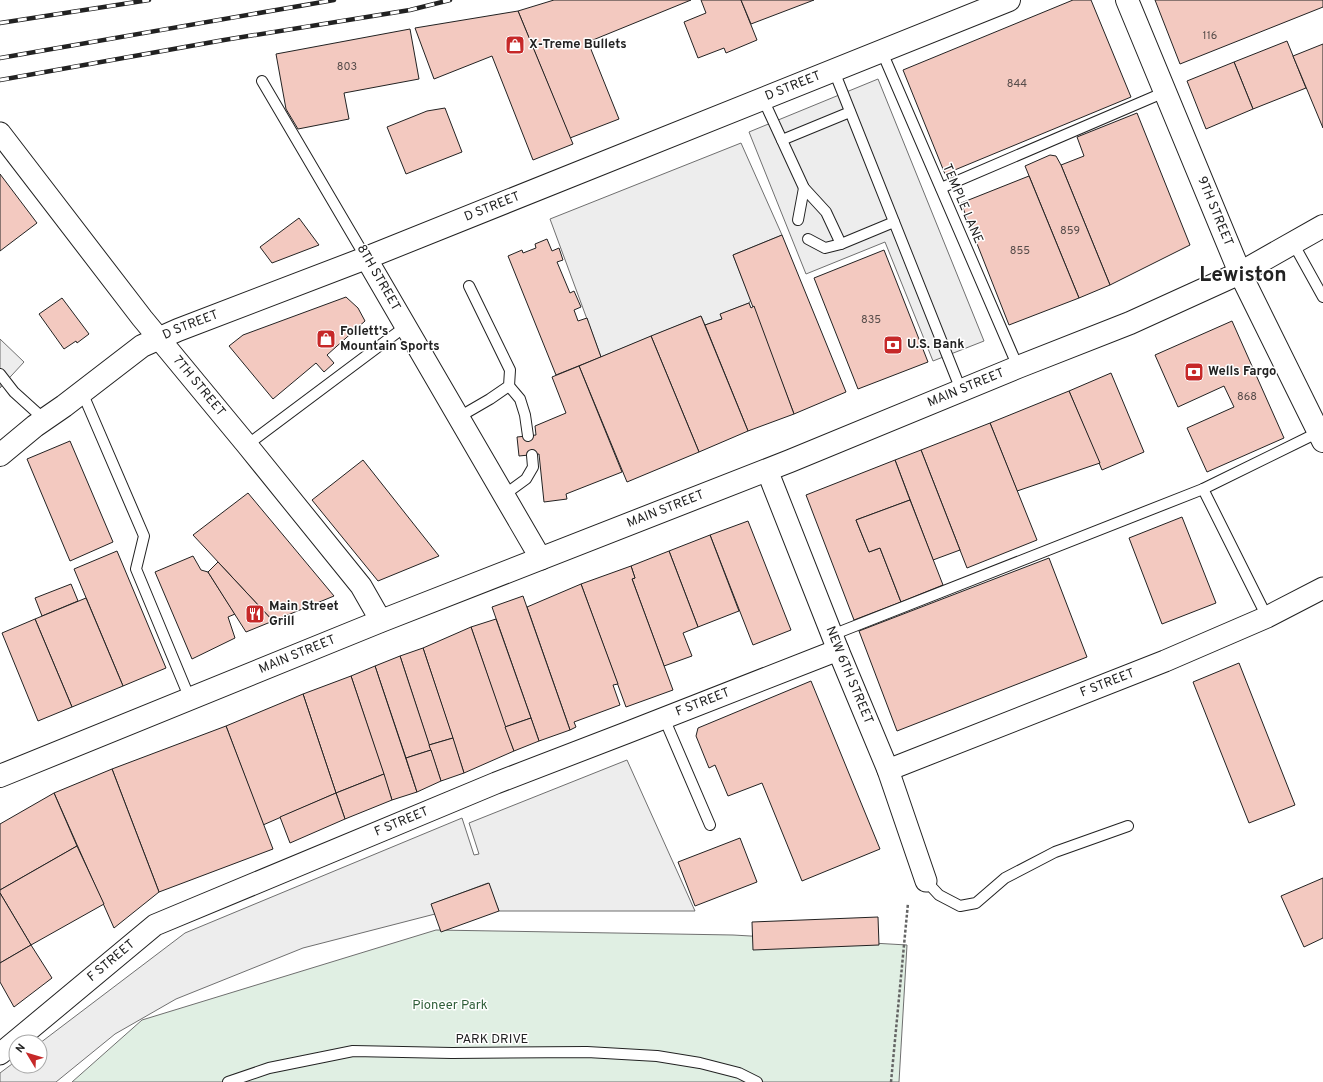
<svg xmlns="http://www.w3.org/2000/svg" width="1323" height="1082" font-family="Overpass,sans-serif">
  <rect width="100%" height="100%" fill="#fff"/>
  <polygon fill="#e0efe3" stroke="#6f6f6f" points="436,930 733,935 907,945 899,1082 72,1082 142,1020"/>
  <g fill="#ededed" stroke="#6f6f6f">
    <polygon points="878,79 984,341 933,361 885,242 806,274 749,132"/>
    <polygon points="741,143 782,235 733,255 751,300 749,303 721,314 722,319 705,325 701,316 601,357 550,219"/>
    <polygon points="0,339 24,362 0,388"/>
    <polygon points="627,760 695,911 499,911 488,883 432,904 435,914 303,948 176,999 115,1034 56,1082 0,1082 0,1073 16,1061 16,1066 40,1066 40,1043 185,933 462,818 474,855 479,854 469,823"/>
  </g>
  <g fill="#f3c9c0" stroke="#222">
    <polygon points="554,0 691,0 588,42 619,119 570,138 518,11"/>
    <polygon points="701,0 741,0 757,40 726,53 724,48 698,58 684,22 706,13"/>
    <polygon points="741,0 814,0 751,24"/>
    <polygon points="1073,0 1091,0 1131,97 945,174 903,70"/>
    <polygon points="1155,0 1323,0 1323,7 1180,64"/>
    <polygon points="518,11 573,144 533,160 492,56 434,79 415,28"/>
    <polygon points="410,29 419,79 344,93 349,119 298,129 286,109 276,54"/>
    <polygon points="1287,41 1306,88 1253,109 1234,62"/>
    <polygon points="1323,44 1323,128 1293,56"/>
    <polygon points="1234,62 1253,109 1206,129 1187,81"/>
    <polygon points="445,108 462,152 406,174 387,127 427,111"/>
    <polygon points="1137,113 1190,245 1110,285 1061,165 1084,156 1077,137"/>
    <polygon points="1050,155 1056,156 1061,165 1110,285 1079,298 1025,166"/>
    <polygon points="0,174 37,223 0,251"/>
    <polygon points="1029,176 1079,298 1009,325 961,203"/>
    <polygon points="299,218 319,245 272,263 260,247"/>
    <polygon points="782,235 846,392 794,414 733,255"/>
    <polygon points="547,239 552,251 559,248 563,260 557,262 570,293 574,291 581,307 574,310 578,321 587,318 601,357 556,375 508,256 522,250 523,253 536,248 535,244"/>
    <polygon points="884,250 928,362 858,389 814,278"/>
    <polygon points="346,297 358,308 365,321 327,355 334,363 324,372 316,363 273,399 229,346 243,335"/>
    <polygon points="62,298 89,334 77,343 76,341 64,349 39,314"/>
    <polygon points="749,303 751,308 754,306 794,414 748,431 705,325 722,319 720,314"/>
    <polygon points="701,316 748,431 699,452 651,336"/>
    <polygon points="1232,321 1284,438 1207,472 1187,428 1234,407 1224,386 1178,407 1155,355"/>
    <polygon points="651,336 699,452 627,482 579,366"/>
    <polygon points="579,366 622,472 566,494 567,499 544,502 539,454 519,456 517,437 536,435 535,426 566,413 552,377"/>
    <polygon points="1111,373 1144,452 1102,470 1069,391"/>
    <polygon points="1069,391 1100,463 1017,491 990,423"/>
    <polygon points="990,423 1037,540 967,568 921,450"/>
    <polygon points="70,441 113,542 70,561 27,459"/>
    <polygon points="921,450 960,550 933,560 895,460"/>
    <polygon points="363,460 439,556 378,581 312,500"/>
    <polygon points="895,460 910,500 856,520 869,552 880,548 901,602 854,620 806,495"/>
    <polygon points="248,493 334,596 273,621 193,535"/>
    <polygon points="910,500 943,585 901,602 880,548 869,552 856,520"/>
    <polygon points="1182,517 1216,603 1162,624 1129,538"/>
    <polygon points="748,521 791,630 753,645 710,535"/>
    <polygon points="710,535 739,611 698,627 669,551"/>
    <polygon points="117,551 166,668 123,686 74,569"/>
    <polygon points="669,551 698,627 683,633 692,656 664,666 632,579 635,578 631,566"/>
    <polygon points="193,556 201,570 208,572 235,614 228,617 235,638 192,659 155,572"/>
    <polygon points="1049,558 1087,657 897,731 859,631"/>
    <polygon points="218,562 273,621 246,632 208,572"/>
    <polygon points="631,566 635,578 632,579 673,690 626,707 581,584"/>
    <polygon points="71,584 78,601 42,616 35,598"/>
    <polygon points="581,584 618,684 613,685 620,705 574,722 576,727 570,730 527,607"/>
    <polygon points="523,596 570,730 539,741 492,607"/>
    <polygon points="86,598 123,686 72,707 35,619"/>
    <polygon points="35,619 72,707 38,721 2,633"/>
    <polygon points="496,619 531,718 505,727 471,627"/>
    <polygon points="471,627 514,751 464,773 423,648"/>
    <polygon points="423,648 453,738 429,745 400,656"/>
    <polygon points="400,656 431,750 406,758 375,666"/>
    <polygon points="1239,663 1295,805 1249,823 1193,682"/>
    <polygon points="375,666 417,792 392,800 351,676"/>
    <polygon points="351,676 384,774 336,793 303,694"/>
    <polygon points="811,681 880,849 802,881 762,783 728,796 715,765 709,768 696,736 698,728"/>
    <polygon points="303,694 336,793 263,825 226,726"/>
    <polygon points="531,718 539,741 514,751 505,727"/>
    <polygon points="226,726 273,849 159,892 112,769"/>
    <polygon points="453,738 464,773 441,781 429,745"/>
    <polygon points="431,750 441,781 417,792 406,758"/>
    <polygon points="112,769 159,892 114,928 54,793"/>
    <polygon points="384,774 392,800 345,819 336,793"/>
    <polygon points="54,793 77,846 0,890 0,824"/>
    <polygon points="336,793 345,819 290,843 280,817"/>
    <polygon points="740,838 757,882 695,906 678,862"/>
    <polygon points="77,846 104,904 31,945 0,893 0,890"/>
    <polygon points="1323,878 1323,938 1304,947 1281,896"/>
    <polygon points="489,883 499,911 441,932 431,904"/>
    <polygon points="0,893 31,945 0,963"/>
    <polygon points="878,917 879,945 753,950 752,922"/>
    <polygon points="31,945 52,978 14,1007 0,982 0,963"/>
  </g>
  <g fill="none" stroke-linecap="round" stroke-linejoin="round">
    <defs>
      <g id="service">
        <polyline points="882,52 1018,367"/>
        <polyline points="834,71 961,390"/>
        <polyline points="262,81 366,258"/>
        <polyline points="763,99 804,188 826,212 841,244 894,222"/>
        <polyline points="782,140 850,112"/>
        <polyline points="941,188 1165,92"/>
        <polyline points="798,220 804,188"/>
        <polyline points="808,239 825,248 841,244"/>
        <polyline points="1293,243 1323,297"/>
        <polyline points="0,374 14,392 45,420"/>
        <polyline points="509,386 520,399 525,415 528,436"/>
        <polyline points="82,392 144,536 136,569 190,699"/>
        <polyline points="459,417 490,399 509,386 510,370 469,286"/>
        <polyline points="247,445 406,326"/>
        <polyline points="1203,489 1267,617"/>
        <polyline points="504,495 526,479 533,467 532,455"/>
        <polyline points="832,635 1203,489 1319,432"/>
        <polyline points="664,718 710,825"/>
        <polyline points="926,881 939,895 960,906 976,903 1005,878 1055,852 1128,826"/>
        <polyline points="228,1082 269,1068 353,1051 452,1053 587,1052 657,1056 700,1063 739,1073 757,1082"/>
      </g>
      <g id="minor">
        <path id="s1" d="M0,133L142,318L247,445L361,586L381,621"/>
        <polyline points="366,258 541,559"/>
        <path id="s2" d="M767,470L838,650L888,770L926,881"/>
        <path id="s3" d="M888,770L1165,661L1267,617L1323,588"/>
        <path id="s4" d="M0,1054L155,925L496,783L626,733L838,650"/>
      </g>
      <g id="secondary">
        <path id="s5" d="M1127,0L1240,273L1323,441"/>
        <path id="s6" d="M0,455L35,426L64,406L142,346L178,330L366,258L1009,0"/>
        <path id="s7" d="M0,776L381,621L790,461L1018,367L1130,323L1240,273L1323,226"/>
      </g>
    </defs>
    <use href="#service" stroke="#222" stroke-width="12"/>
    <use href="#minor" stroke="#222" stroke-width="23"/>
    <use href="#secondary" stroke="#222" stroke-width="24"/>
    <polyline stroke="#646464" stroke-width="2.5" stroke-dasharray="3 2" stroke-linecap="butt" points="891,1082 908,903"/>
    <use href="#service" stroke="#fff" stroke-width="10"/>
    <use href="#minor" stroke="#fff" stroke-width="21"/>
    <use href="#secondary" stroke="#fff" stroke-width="22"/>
    <defs>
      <g id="rail">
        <polyline points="0,23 149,0"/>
        <polyline points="0,58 334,0"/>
        <polyline points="0,80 224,40 410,10 450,0"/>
      </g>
    </defs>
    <use href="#rail" stroke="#222" stroke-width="4.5"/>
    <use href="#rail" stroke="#fff" stroke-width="3" stroke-dasharray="9" stroke-linecap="butt"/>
  </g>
  <defs>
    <symbol id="shop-square" viewBox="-11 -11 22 22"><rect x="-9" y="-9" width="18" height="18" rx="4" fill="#c62828" stroke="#fff"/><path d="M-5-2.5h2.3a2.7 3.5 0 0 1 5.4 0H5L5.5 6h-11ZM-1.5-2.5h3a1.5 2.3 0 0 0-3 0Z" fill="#fff"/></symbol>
    <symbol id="bank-square" viewBox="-11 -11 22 22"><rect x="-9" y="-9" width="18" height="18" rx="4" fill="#c62828" stroke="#fff"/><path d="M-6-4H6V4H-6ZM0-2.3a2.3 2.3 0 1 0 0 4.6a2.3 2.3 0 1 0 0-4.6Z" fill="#fff"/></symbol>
    <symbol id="restaurant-square" viewBox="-11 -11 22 22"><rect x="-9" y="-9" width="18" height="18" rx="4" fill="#c62828" stroke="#fff"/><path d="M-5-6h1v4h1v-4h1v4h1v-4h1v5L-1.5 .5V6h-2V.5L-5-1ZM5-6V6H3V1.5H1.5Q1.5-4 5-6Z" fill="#fff"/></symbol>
  </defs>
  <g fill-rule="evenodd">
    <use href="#shop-square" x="504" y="34" width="22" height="22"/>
    <use href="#shop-square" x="315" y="328" width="22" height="22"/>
    <use href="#bank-square" x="882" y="334" width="22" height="22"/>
    <use href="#bank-square" x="1183" y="361" width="22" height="22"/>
    <use href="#restaurant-square" x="244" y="603" width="22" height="22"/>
  </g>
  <g text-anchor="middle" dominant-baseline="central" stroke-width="3" stroke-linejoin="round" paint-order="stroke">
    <g font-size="11" fill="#564c4a">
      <text x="1210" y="36">116</text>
      <text x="347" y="67">803</text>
      <text x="1017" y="84">844</text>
      <text x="1070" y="231">859</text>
      <text x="1020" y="251">855</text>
      <text x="871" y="320">835</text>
      <text x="1247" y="397">868</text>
    </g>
    <g font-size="13" font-weight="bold" fill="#222" stroke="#fff" text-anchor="start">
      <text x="529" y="45">X-Treme Bullets</text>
      <text x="340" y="332">Follett's<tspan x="340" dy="15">Mountain Sports</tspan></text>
      <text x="907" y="345">U.S. Bank</text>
      <text x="1208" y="372">Wells Fargo</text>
      <text x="269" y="607">Main Street<tspan x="269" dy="15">Grill</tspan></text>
    </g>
    <g font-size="13" fill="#222" stroke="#fff">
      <text stroke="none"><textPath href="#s6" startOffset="880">D STREET</textPath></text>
      <text transform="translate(962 204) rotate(67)">TEMPLE LANE</text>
      <text stroke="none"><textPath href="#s6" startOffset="556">D STREET</textPath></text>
      <text stroke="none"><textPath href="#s5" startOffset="229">9TH STREET</textPath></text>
      <text transform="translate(378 278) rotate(60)">8TH STREET</text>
      <text stroke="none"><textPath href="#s6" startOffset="232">D STREET</textPath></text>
      <text stroke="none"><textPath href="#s1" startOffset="322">7TH STREET</textPath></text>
      <text stroke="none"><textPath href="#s7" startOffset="1041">MAIN STREET</textPath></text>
      <text stroke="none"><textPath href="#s7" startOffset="717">MAIN STREET</textPath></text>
      <text stroke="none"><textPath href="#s7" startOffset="321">MAIN STREET</textPath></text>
      <text stroke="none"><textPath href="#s2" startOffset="221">NEW 6TH STREET</textPath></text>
      <text stroke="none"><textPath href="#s3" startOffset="236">F STREET</textPath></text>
      <text stroke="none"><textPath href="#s4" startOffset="793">F STREET</textPath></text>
      <text stroke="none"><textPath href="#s4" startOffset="469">F STREET</textPath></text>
      <text stroke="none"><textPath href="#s4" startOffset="145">F STREET</textPath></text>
      <text x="492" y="1040">PARK DRIVE</text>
    </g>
    <g font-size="13" fill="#2f5e38" stroke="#fff">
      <text x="450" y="1006">Pioneer Park</text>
    </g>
    <g font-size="21" font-weight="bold" fill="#222" stroke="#fff">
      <text x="1243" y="275">Lewiston</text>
    </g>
  </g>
  <g transform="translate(28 1054) rotate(308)"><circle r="19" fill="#ffffff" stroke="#a7a7a7"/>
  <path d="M0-3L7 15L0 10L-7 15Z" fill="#c62828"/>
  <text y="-6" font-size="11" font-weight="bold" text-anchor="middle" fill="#222222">N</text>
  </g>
</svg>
